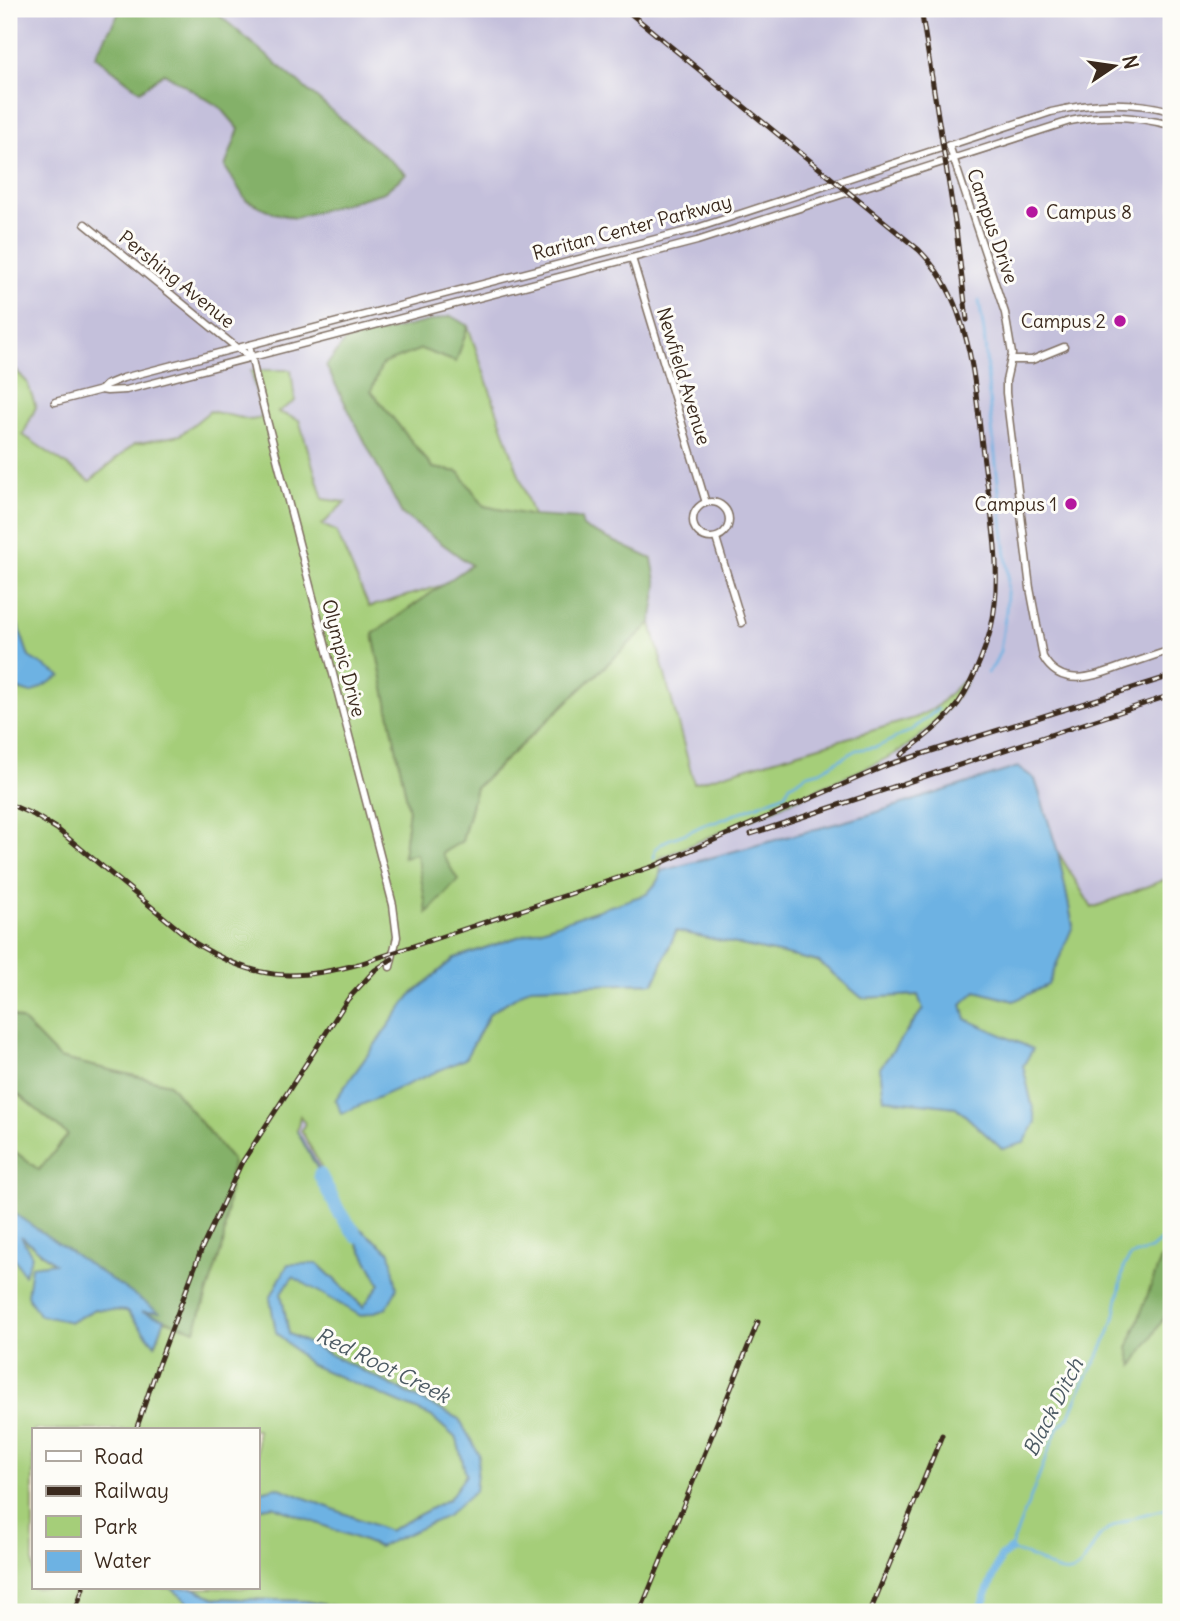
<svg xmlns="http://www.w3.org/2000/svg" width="1180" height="1621" font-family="Delius,sans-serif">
  <rect width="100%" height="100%" fill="#fdfcf7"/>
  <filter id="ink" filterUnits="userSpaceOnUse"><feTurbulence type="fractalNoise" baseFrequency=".0143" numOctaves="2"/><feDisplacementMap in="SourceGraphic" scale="14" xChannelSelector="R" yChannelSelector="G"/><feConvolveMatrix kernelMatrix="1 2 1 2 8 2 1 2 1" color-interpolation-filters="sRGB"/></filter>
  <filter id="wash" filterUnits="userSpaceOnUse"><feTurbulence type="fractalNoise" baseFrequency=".00686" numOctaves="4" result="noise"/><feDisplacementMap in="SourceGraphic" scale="28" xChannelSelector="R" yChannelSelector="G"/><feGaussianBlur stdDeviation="1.57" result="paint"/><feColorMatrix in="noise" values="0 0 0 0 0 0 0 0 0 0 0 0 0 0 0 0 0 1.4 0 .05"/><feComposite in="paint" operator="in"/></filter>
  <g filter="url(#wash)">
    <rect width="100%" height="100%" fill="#f9eddd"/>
    <path fill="#c4c0db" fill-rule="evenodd" d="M9,9H1171V1612H9ZM33,1430H257V1588H33Z"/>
    <g fill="#a5ce79" stroke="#707c4c" stroke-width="2">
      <polygon points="468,326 533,516 484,506 459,472 433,468 370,391 382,364 421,349 456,362"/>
      <path d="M9,363L27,382L36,407L23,435L90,481L134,444L180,435L210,411L251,420L262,418L251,370H291L295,401L278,412L299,420L323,499L345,502L322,525L336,531L369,607L443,585L373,634L409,810L403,857L417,853H442L462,841L476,788L651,623L694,783L915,718L935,708L964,680H967C954,701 939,721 919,737C895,757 866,768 838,780C779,808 719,832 660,858C662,877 659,880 647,894L455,958L410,996L336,1099L465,1059L490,1013L531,987L654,983L676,931L819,962L862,998L918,995L923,1009L880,1068L884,1098L956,1107L1002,1149L1036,1122L1023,1066L1032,1049L965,1019L962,1003L976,991L1014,1001L1073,926L1058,852L1092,908L1171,877V1251L1161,1259L1128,1348L1133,1365L1171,1307V1537L1168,1541L1171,1543V1597L1162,1612H350L342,1608L305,1601L215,1598L195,1590L193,1588H257V1509L273,1506L379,1547L475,1491L459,1419L289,1334L281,1293L293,1276L361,1316L387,1308L390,1252L349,1220L323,1175L320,1165L301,1130L305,1124L300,1116L297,1131L380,1284L364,1307L318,1264L288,1265L270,1298L276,1332L309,1364L431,1416L457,1439L466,1475L449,1499L389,1531L277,1487L257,1492V1430H33V1588H172L194,1608L204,1612H9V1248L24,1274L32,1256L19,1235L55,1264L71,1322L95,1309L127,1311L156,1344L165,1319L195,1330L223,1245L232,1160L169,1084L59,1058L23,1021L9,1014V710L13,707L29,657L9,599Z"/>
      <polygon points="9,1087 68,1135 39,1170 9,1147"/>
    </g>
    <g fill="#84b169" stroke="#606e44" stroke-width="2">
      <polygon points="121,9 212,9 406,174 384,192 295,218 274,213 246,200 225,167 239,129 221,108 164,73 140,91 95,56"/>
      <polygon points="451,316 468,326 456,362 421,349 382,364 371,391 433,468 459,472 484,506 533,516 581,519 583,527 652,559 657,586 651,623 476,787 462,841 442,853 458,880 427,913 417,854 403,857 409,810 373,634 471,565 402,514 326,366 345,341"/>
      <polygon points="9,1014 23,1021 59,1058 169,1084 232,1160 223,1245 195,1330 138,1311 158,1312 9,1210 9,1147 39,1170 68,1135 9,1087"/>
      <polygon points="1171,1251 1171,1307 1133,1366 1128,1348 1161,1259"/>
    </g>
    <g fill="#6db2e3" stroke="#546e80" stroke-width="2">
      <polygon points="9,599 29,657 61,676 31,693 18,689 13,708 9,710"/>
      <polygon points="1018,767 1035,779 1058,852 1073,926 1048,985 1014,1001 976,991 962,1004 966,1019 1033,1049 1023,1066 1036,1122 1024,1143 1002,1149 956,1107 884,1099 880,1068 923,1009 918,995 862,998 819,962 676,931 654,983 531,987 490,1013 465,1059 341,1114 336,1099 410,996 455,958 647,894 659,880 661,871 868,815"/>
      <polygon points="297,1131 349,1220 390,1252 397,1288 387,1308 361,1316 293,1277 281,1293 289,1334 459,1419 479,1454 475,1491 447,1516 379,1547 273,1506 257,1509 257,1492 277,1487 389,1531 449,1499 466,1475 457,1439 431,1416 309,1364 276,1332 270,1298 288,1264 318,1264 363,1307 380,1284"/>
      <polygon points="9,1210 159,1312 142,1312 165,1319 155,1345 127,1311 95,1309 71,1322 39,1315 27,1295 31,1266 54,1263 21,1236 32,1256 24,1275 9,1248"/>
      <polygon points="172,1588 193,1588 215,1598 305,1601 342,1608 350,1612 204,1612 194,1608"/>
    </g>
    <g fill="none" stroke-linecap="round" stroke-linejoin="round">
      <g stroke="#6db2e3" stroke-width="2.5">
        <polyline points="979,301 984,332 990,408 1008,575 1006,611 1000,651 994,665 987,673"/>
        <path d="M654,859L655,849C669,836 678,838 693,830C704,825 704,823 716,822L785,794L790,785L808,774L820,771L856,750L877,747L912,730L938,709"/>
        <path d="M1171,1232L1151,1249L1131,1256L1124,1266L1114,1319L1102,1349L1083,1384L1069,1417L1058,1427L1010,1550C1017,1552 1024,1554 1031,1557C1043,1561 1057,1575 1070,1572C1084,1570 1092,1544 1101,1535C1120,1519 1147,1513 1171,1508"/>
      </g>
      <polyline stroke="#6db2e3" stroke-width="8" points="979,1612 1001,1557 1010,1550"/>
      <polyline stroke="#6db2e3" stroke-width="14" points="320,1175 339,1212 357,1236"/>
    </g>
  </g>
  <g filter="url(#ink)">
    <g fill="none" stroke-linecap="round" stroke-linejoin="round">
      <defs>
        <g id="minor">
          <path d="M949,145L1005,313L1012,354L1006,381V393L1030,588L1043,657C1061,690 1096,676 1123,666C1139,661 1155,655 1171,650"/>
          <polyline points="85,224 237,348 251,357"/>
          <polyline points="632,258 706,503"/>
          <polyline points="249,345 256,378 393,905 397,937 390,967"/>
          <polyline points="1012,360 1032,360 1064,347"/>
          <path d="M101,390L107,391L126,390L697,241L1070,121C1105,113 1137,117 1171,125"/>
          <path d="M55,402L101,390L106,385L123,378L694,229L1051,112C1091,102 1131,100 1171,111"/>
          <circle cx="711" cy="520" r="18"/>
          <polyline points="716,538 742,623"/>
        </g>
      </defs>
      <use href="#minor" stroke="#7e6e61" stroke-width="9"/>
      <use href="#minor" stroke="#fff" stroke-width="6"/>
      <defs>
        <g id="rail">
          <path d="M625,9L919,250C936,267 950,290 958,313C975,358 977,407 983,454C990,510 1004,572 991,628C985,651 969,692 953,710C939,727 919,742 901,755"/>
          <polyline points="921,9 956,229 967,320"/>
          <path d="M9,804L34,815L57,829L195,943C255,980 292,982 359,964L654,866L890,764L1171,676"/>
          <polyline points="751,834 1171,695"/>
          <polyline points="136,1430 158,1365 202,1248 241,1164 348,999 375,970 392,959"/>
          <polyline points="75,1612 83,1588"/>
          <polyline points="640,1612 758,1322"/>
          <polyline points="870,1612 942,1435"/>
        </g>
      </defs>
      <use href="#rail" stroke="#3b2a1e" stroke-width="5"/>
      <use href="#rail" stroke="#fdfcf7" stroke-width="2.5" stroke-dasharray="8" stroke-linecap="butt"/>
    </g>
  </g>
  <g fill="#b5179e" stroke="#fdfcf7" stroke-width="2.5">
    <circle cx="1032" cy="212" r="7"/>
    <circle cx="1120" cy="321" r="7"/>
    <circle cx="1071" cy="504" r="7"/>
  </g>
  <g text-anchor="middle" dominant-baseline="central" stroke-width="6" stroke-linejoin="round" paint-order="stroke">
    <g font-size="19" fill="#3b2a1e" stroke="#fdfcf7" text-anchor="end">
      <text x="1046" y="212" text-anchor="start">Campus 8</text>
      <text x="1106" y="321">Campus 2</text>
      <text x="1057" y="504">Campus 1</text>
    </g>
    <g font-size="19" fill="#3b2a1e" stroke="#fdfcf7">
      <text transform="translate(993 226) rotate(71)">Campus Drive</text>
      <text transform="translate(632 227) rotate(-15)">Raritan Center Parkway</text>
      <text transform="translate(177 279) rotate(39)">Pershing Avenue</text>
      <text transform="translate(684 376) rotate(73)">Newfield Avenue</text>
      <text transform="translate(344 658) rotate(75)">Olympic Drive</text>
    </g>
    <g font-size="21" font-style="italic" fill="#4c5a63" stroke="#fdfcf7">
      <text transform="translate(383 1365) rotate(26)">Red Root Creek</text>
      <text transform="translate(1053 1407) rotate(-63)">Black Ditch</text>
    </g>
  </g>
  <rect width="1180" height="1621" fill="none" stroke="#fdfcf7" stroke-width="35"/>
  <rect x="32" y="1428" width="228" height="161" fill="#fdfcf7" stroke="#afa8a0" stroke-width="2"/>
  <rect x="46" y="1451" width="35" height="10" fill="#ffffff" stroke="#afa8a0" stroke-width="2"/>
  <text x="94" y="1464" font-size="21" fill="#3b2a1e">Road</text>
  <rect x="46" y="1486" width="35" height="10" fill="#3b2a1e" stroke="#afa8a0" stroke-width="2"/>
  <text x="94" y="1498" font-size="21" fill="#3b2a1e">Railway</text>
  <rect x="46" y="1516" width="35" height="21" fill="#a5ce79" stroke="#afa8a0" stroke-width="2"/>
  <text x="94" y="1534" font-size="21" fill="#3b2a1e">Park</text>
  <rect x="46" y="1551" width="35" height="21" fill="#6db2e3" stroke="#afa8a0" stroke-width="2"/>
  <text x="94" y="1568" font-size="21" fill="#3b2a1e">Water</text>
  <g transform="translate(1114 66) rotate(77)" stroke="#fdfcf7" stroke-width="5" paint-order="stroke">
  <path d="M0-5L12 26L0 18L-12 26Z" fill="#3b2a1e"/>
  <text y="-10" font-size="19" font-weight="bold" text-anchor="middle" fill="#3b2a1e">N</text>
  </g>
</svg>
